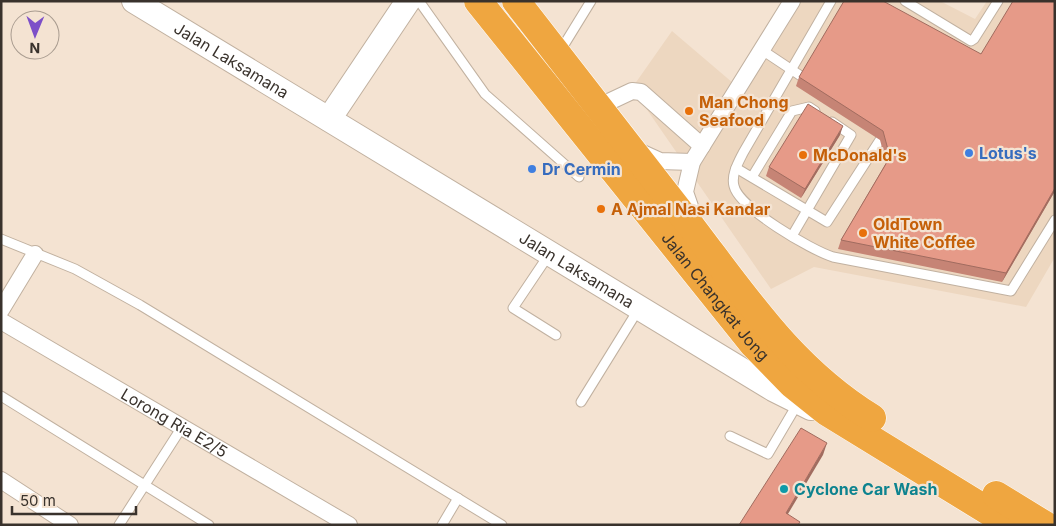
<svg xmlns="http://www.w3.org/2000/svg" width="1056" height="526" font-family="Inter,sans-serif">
  <rect width="100%" height="100%" fill="#f4e3d2"/>
  <polygon fill="#edd7c0" points="787,1 940,1 975,19 987,1 1055,1 1055,257 1026,307 814,267 771,289 632,88 672,31 733,83"/>
  <g fill="none" stroke-linecap="round" stroke-linejoin="round">
    <defs>
      <g id="lane">
        <polyline points="419,1 485,94 579,177"/>
        <path d="M831,1L743,153C738,163 731,175 734,186C739,208 811,250 833,257L1011,291L1055,220"/>
        <polyline points="905,1 971,41 974,39 998,1"/>
        <polyline points="762,50 801,76"/>
        <polyline points="559,53 591,1"/>
        <polyline points="736,168 827,222 880,140"/>
        <polyline points="752,177 792,111 809,107 815,111"/>
        <polyline points="792,236 851,135 832,122"/>
        <polyline points="1,239 75,269 140,305 502,525"/>
        <polyline points="550,253 513,308 556,335"/>
        <polyline points="1,396 209,525"/>
        <polyline points="581,402 638,310"/>
        <polyline points="730,436 768,454 798,403"/>
        <polyline points="119,525 182,427"/>
        <polyline points="442,525 458,498"/>
      </g>
      <g id="street">
        <polyline points="598,107 632,91 641,92 702,146"/>
        <polyline points="638,151 660,161 692,162"/>
        <polyline points="694,218 685,192 692,162 792,1"/>
        <polyline points="1,310 35,254"/>
        <path id="s1" d="M1,321L349,525"/>
        <polyline points="1,480 70,525"/>
      </g>
      <g id="secondary">
        <path id="s2" d="M134,1L773,389L811,408"/>
        <polyline points="329,119 408,1"/>
      </g>
      <g id="highway">
        <path id="s3" d="M478,1L753,344L792,384L827,412L1011,525"/>
        <path d="M516,1C572,74 628,145 684,217C742,292 789,367 872,418"/>
        <polyline points="996,495 1045,525"/>
      </g>
    </defs>
    <use href="#lane" stroke="#c1b1a0" stroke-width="11"/>
    <use href="#street" stroke="#c1b1a0" stroke-width="18"/>
    <use href="#secondary" stroke="#c1b1a0" stroke-width="26"/>
    <use href="#highway" stroke="#fff" stroke-width="29"/>
    <use href="#lane" stroke="#fff" stroke-width="9"/>
    <use href="#street" stroke="#fff" stroke-width="16"/>
    <use href="#secondary" stroke="#fff" stroke-width="24"/>
    <use href="#highway" stroke="#efa640" stroke-width="28"/>
  </g>
  <g fill="#c68475">
    <polygon points="799,77 1055,191 1002,282 838,249 841,240 886,163 880,140 796,86"/>
    <polygon points="840,135 801,198 766,176 769,167"/>
  </g>
  <g fill="#a16c5f">
    <polygon points="843,126 840,135 801,198 805,189"/>
    <polygon points="1055,188 1055,191 1002,282 1006,273"/>
    <polygon points="827,443 823,455 782,524 786,513"/>
  </g>
  <g fill="#e69a88" stroke="#a16c5f">
    <polygon points="844,1 883,1 981,54 1013,1 1055,1 1055,188 1006,273 841,240 890,157 883,131 799,77"/>
    <polygon points="808,104 843,126 805,189 769,167"/>
    <polygon points="801,428 827,443 786,513 800,522 798,525 739,525"/>
  </g>
  <g fill="#e8710a" stroke="#f4e3d2" stroke-width="2">
    <circle cx="689" cy="111" r="5"/>
    <circle cx="803" cy="155" r="5"/>
    <circle cx="601" cy="209" r="5"/>
    <circle cx="863" cy="233" r="5"/>
  </g>
  <g fill="#3f7fe0" stroke="#f4e3d2" stroke-width="2">
    <circle cx="969" cy="153" r="5"/>
    <circle cx="532" cy="169" r="5"/>
  </g>
  <circle fill="#0f9aa8" stroke="#f4e3d2" stroke-width="2" cx="784" cy="489" r="5"/>
  <g text-anchor="middle" dominant-baseline="central" stroke-width="4.5" stroke-linejoin="round" paint-order="stroke">
    <g font-size="16" fill="#39322c" stroke="#f4e3d2">
      <text stroke="none"><textPath href="#s2" startOffset="114">Jalan Laksamana</textPath></text>
      <text stroke="none"><textPath href="#s2" startOffset="518">Jalan Laksamana</textPath></text>
      <text stroke="none"><textPath href="#s3" startOffset="379">Jalan Changkat Jong</textPath></text>
      <text stroke="none"><textPath href="#s1" startOffset="201">Lorong Ria E2/5</textPath></text>
    </g>
    <g font-size="16" font-weight="bold" fill="#c56008" stroke="#f4e3d2" text-anchor="start">
      <text x="699" y="102">Man Chong<tspan x="699" dy="18">Seafood</tspan></text>
      <text x="813" y="155">McDonald's</text>
      <text x="611" y="209">A Ajmal Nasi Kandar</text>
      <text x="873" y="224">OldTown<tspan x="873" dy="18">White Coffee</tspan></text>
    </g>
    <g font-size="16" font-weight="bold" fill="#366cbe" stroke="#f4e3d2" text-anchor="start">
      <text x="979" y="153">Lotus's</text>
      <text x="542" y="169">Dr Cermin</text>
    </g>
    <g font-size="16" font-weight="bold" fill="#0d838f" stroke="#f4e3d2" text-anchor="start">
      <text x="794" y="489">Cyclone Car Wash</text>
    </g>
  </g>
  <rect width="1056" height="526" fill="none" stroke="#39322c" stroke-width="5"/>
  <g transform="translate(35 35) rotate(181)"><circle r="24" fill="#f4e3d2" stroke="#a99c90"/>
  <path d="M0-4L9 19L0 12L-9 19Z" fill="#7d4fc8"/>
  <text y="-8" font-size="14" font-weight="bold" text-anchor="middle" fill="#39322c">N</text>
  </g>
  <path d="M12 506v8h124v-8" fill="none" stroke="#39322c" stroke-width="2.5"/>
  <text x="20" y="506" font-size="15" fill="#39322c" stroke="#f4e3d2" stroke-width="4" paint-order="stroke">50 m</text>
</svg>
